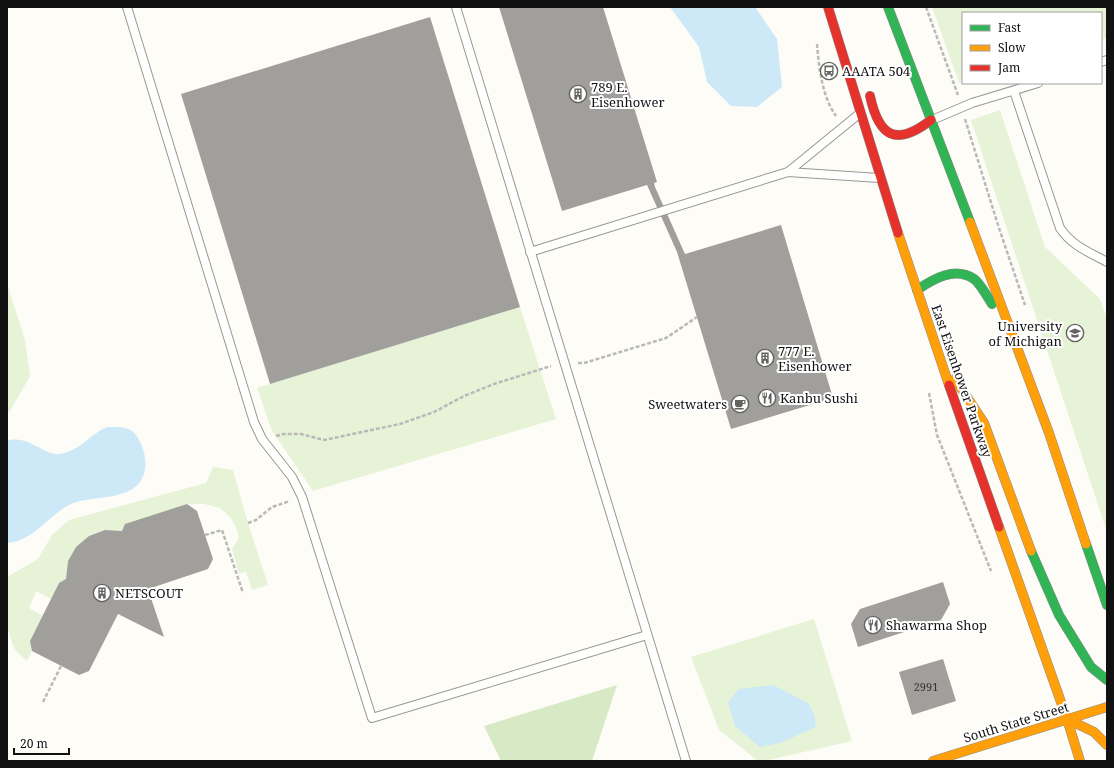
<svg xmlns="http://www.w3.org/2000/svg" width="1114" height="768" font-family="'Noto Serif',serif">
  <rect width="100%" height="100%" fill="#fdfcf7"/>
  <g fill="#e7f3d7">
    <polygon points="932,7 1107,7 1107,38 1101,40 1101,13 963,13 963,82 959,83"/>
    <polygon points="1000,110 1045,247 1100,299 1107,319 1107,532 971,120"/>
    <polygon points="7,284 25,340 30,376 10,411 7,413"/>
    <polygon points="520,307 556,419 313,491 272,431 257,388"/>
    <path d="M213,467L233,470L248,523L268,585L252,590L246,572L239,574L232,549L239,538L236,527L230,517L220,508L204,504H187L122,531L105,530L89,536L76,547L68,561L66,579L59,583L51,599L36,591L29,608L43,616L30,641L32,651L27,661C21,656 15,651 12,643C10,638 11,634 7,630V577L38,559L52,535L69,520L206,483Z"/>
    <polygon points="814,619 852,741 764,761 758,761 719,730 691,657"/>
  </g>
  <polygon fill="#d8eac5" points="617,685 592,761 501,761 484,726"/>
  <g fill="#cde8f7">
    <polygon points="670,7 755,7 777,39 782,87 757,107 731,106 707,82 699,47"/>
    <path d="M107,427C123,427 133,426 140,442C145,451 147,464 144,474C134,503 94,494 71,504C48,515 34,541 7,543V441C27,434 45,456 59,454C79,452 90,434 107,427Z"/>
    <polygon points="773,685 808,703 814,714 816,727 780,743 760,747 735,726 728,702 739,689"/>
  </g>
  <g fill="#a19f9c">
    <polygon points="499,7 603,7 657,182 654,183 655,187 685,254 781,225 833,398 731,429 677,252 647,185 562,211"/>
    <polygon points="430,17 520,307 270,384 181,94"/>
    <polygon points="187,504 197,511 213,559 208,569 148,589 164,637 118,614 89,671 79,675 32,651 30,641 59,583 66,579 68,561 76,547 89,536 105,530 122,531 125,524"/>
    <polygon points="943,582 950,604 941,620 858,647 851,624 860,609"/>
    <polygon points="943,659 956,701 912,715 899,672"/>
  </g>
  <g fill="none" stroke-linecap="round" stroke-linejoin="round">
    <defs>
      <g id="lane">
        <polyline points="127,7 254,422 262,439 292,477 302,497 372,718 647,635"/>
        <polyline points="456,7 686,761"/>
        <polyline points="1101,62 1107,60"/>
        <path d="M1014,91L1060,228C1072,246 1089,252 1107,262"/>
        <polyline points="932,120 972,103 1038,83"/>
        <polyline points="788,172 859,114"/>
        <polyline points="530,252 788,172 879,178"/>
      </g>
      <g id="fast">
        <polyline points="888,7 970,222"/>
        <path d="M917,290C933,279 955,266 974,279C980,283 988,298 992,304"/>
        <polyline points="1086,544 1107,605"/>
        <polyline points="1031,551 1059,615 1091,667 1107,680"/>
      </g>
      <g id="slow">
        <polyline points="970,222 1049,433 1086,544"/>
        <polyline points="898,233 949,385"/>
        <polyline points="955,379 984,423 1031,551"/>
        <polyline points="999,527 1067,719 1080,761"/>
        <polyline points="1067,719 1094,732 1107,745"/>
        <polyline points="933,761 1107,707"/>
      </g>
      <g id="jam">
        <polyline points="828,7 898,233"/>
        <path d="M870,96C879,137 896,147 931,120"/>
        <polyline points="949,385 999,527"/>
      </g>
    </defs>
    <use href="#lane" stroke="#979795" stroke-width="10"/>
    <use href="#fast" stroke="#8e8d8b" stroke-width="10"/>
    <use href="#slow" stroke="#8e8d8b" stroke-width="10"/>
    <use href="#jam" stroke="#8e8d8b" stroke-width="10"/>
    <g stroke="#b9b9b8" stroke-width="2.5" stroke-dasharray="4 2" stroke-linecap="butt">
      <polyline points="926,7 958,95"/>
      <path d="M817,44C819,68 822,96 836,116"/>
      <polyline points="965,119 998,225 1025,305"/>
      <polyline points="578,363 584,363 666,338 697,317"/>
      <polyline points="929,393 937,435 991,571"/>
      <polyline points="276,436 284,434 301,434 324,440 400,424 434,412 464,396 494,384 551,366"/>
      <polyline points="248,523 256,520 272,507 290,501"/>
      <polyline points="205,535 222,530 243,593"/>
      <polyline points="43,702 61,666"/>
    </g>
    <use href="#lane" stroke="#fffffe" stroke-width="8"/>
    <use href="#fast" stroke="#30b455" stroke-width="9"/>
    <use href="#slow" stroke="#ff9f0a" stroke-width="9"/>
    <use href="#jam" stroke="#e5322d" stroke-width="9"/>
  </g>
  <defs>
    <symbol id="bus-ring" viewBox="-11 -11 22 22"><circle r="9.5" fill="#fff" stroke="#646362" stroke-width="1.5"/><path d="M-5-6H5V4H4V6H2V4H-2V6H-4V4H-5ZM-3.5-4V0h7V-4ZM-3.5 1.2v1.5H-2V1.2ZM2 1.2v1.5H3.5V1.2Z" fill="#646362"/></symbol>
    <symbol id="building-ring" viewBox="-11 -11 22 22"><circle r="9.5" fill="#fff" stroke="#646362" stroke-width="1.5"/><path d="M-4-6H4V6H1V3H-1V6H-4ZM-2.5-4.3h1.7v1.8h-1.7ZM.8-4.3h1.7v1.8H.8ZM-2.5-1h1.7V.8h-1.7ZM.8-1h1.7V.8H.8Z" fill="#646362"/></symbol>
    <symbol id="university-ring" viewBox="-11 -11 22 22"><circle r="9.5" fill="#fff" stroke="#646362" stroke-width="1.5"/><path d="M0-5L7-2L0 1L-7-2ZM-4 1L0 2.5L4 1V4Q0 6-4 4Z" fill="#646362"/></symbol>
    <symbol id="restaurant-ring" viewBox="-11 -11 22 22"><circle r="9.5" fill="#fff" stroke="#646362" stroke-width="1.5"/><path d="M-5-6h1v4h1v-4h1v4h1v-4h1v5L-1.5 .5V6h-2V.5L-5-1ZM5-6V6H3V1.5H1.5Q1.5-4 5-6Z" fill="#646362"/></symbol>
    <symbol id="cafe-ring" viewBox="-11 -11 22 22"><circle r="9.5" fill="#fff" stroke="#646362" stroke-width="1.5"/><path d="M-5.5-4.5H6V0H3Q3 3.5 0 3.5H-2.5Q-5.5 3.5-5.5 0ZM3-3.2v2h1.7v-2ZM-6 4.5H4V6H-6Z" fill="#646362"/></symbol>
  </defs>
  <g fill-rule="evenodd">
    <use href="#bus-ring" x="819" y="61" width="20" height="20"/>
    <use href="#building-ring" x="568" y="84" width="20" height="20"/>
    <use href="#university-ring" x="1065" y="323" width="20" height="20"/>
    <use href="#building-ring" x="755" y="348" width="20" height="20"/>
    <use href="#restaurant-ring" x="757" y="388" width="20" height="20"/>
    <use href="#cafe-ring" x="730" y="394" width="20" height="20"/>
    <use href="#building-ring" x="92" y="583" width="20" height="20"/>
    <use href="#restaurant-ring" x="863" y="615" width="20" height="20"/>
  </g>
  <g text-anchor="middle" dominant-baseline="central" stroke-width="4" stroke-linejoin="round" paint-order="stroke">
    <g font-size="11" fill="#353434">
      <text x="926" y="686">2991</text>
    </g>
    <g font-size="13" fill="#111" stroke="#fff" text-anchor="start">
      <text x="842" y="71">AAATA 504</text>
      <text x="591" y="87">789 E.<tspan x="591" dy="15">Eisenhower</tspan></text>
      <text x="1062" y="326" text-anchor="end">University<tspan x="1062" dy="15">of Michigan</tspan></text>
      <text x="778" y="351">777 E.<tspan x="778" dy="15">Eisenhower</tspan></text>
      <text x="780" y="398">Kanbu Sushi</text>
      <text x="727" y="404" text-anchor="end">Sweetwaters</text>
      <text x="115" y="593">NETSCOUT</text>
      <text x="886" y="625">Shawarma Shop</text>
    </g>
    <g font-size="13" fill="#111" stroke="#fff">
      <text transform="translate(962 381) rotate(71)">East Eisenhower Parkway</text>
      <text transform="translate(1016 722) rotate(-17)">South State Street</text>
    </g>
  </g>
  <rect width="1114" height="768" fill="none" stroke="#111111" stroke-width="16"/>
  <rect x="962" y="12" width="140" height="72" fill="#ffffff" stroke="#a0a0a0"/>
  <rect x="970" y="25" width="20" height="6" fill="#30b455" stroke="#a0a0a0"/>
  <text x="998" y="32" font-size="12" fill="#111111">Fast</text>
  <rect x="970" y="45" width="20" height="6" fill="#ff9f0a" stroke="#a0a0a0"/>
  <text x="998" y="52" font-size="12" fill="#111111">Slow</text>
  <rect x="970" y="65" width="20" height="6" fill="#e5322d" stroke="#a0a0a0"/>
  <text x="998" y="72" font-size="12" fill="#111111">Jam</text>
  <path d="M14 748v6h55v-6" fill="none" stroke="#111111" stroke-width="2"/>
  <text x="20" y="748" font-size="12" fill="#111111" stroke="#ffffff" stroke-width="3" paint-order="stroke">20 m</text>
</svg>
